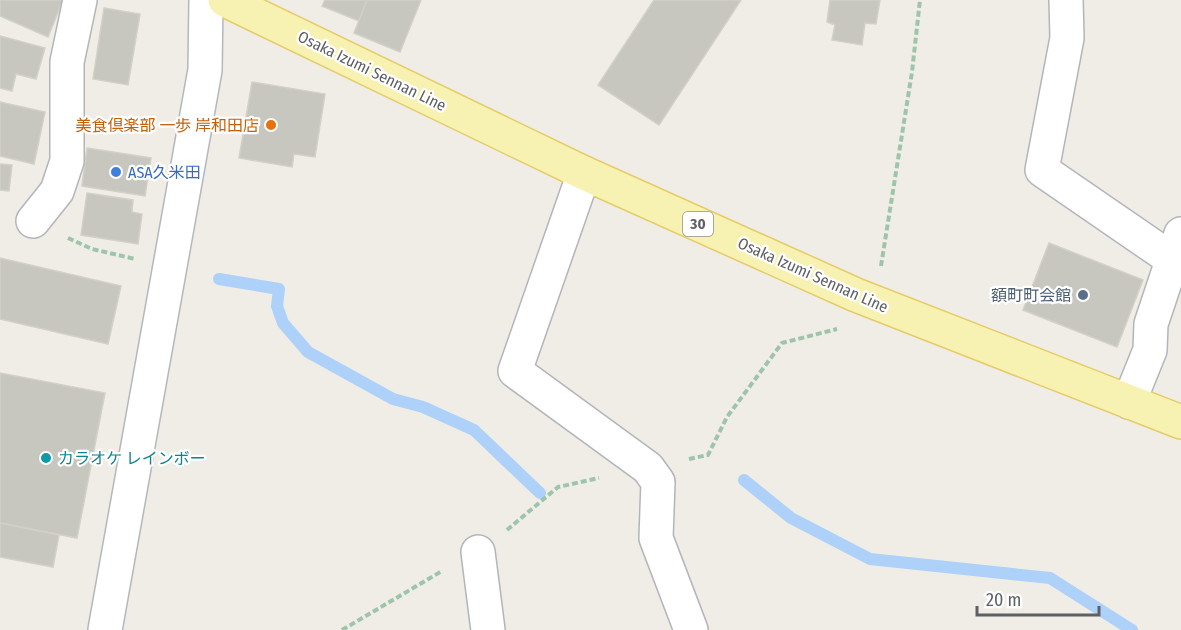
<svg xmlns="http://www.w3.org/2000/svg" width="1181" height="630" font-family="'Fira Sans Condensed','Noto Sans JP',sans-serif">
  <rect width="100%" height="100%" fill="#efede6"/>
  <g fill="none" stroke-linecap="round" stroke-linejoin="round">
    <g stroke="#add1f8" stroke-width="12">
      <polyline points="219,279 279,289 277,306 283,323 308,352 393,399 423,407 474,430 540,493"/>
      <polyline points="744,480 791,518 870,559 1050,578 1132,630"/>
    </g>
  </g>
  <g fill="#c7c7c0" stroke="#d3d0c5" stroke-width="1.5">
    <polygon points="0,0 63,0 48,37 0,16"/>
    <polygon points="325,0 367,0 359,21 322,6"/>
    <polygon points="367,0 421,0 400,52 354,33"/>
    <polygon points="654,0 741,0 659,125 598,85"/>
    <polygon points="830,0 880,0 876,24 865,23 862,45 832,40 835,25 827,22"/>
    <polygon points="104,8 140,14 128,85 93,79"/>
    <polygon points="0,36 45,48 36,79 16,74 12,91 0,88"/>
    <polygon points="252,82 325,94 315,157 294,154 292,167 239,158"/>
    <polygon points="0,102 45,112 34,164 0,156"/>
    <polygon points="87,148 151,158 145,196 82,186"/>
    <polygon points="0,164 12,165 9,191 0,190"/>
    <polygon points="87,193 133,200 132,212 142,214 138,244 81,235"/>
    <polygon points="1049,243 1143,280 1117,347 1023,310"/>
    <polygon points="0,258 121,286 108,344 0,319"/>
    <polygon points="0,373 105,393 77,538 0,523"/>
    <polygon points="0,523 59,535 53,567 0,557"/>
  </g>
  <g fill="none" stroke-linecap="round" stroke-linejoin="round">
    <defs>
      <g id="street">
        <polyline points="1066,0 1067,38 1042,170 1173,260"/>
        <polyline points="584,173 515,371 648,468 658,482 656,538 691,630"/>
        <polyline points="33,221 57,191 67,161 67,62 80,0"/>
        <polyline points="1129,402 1150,350 1151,324 1181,234"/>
        <polyline points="478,552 488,630"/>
      </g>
      <polyline id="secondary" points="105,630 205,70 206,0"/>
      <polyline id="primary" points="225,0 584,173 856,295 1181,422"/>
    </defs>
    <use href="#street" stroke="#b3b5ba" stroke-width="36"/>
    <use href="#secondary" stroke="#b5b7bc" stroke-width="36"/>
    <use href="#primary" stroke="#e6cc68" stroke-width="36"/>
    <g stroke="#9ec5ac" stroke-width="4" stroke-dasharray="6 3" stroke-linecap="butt">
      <polyline points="68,238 92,249 135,259"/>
      <polyline points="881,266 912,72 920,0"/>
      <polyline points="689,459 708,455 727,417 782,343 837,329"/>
      <polyline points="507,530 558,487 599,478"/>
      <polyline points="342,630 442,571"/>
    </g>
    <use href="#street" stroke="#fff" stroke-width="33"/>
    <use href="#secondary" stroke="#fff" stroke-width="33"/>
    <use href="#primary" stroke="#f8f2b2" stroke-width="33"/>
  </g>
  <circle fill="#e8710a" stroke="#fff" stroke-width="2" cx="271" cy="125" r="6"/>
  <circle fill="#3f7fe0" stroke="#fff" stroke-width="2" cx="116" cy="172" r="6"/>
  <circle fill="#5c6f8a" stroke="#fff" stroke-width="2" cx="1083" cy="295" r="6"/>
  <circle fill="#0f9aa8" stroke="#fff" stroke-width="2" cx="46" cy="458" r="6"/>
  <g text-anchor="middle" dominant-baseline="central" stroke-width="4.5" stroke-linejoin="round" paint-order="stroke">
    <rect fill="#fff" stroke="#8e9093" stroke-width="1.5" x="683" y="212" width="30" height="24" rx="4.5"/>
    <g font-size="15" font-weight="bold" fill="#5e6065">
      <text x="698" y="224">30</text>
    </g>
    <g font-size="16" fill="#5e6065" stroke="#fff">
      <text transform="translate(372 71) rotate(26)">Osaka Izumi Sennan Line</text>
      <text transform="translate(813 275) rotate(24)">Osaka Izumi Sennan Line</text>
    </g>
    <g font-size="16" fill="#c56008" stroke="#fff" text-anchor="end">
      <text x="259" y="125">美食倶楽部 一歩 岸和田店</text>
    </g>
    <g font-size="16" fill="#366cbe" stroke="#fff" text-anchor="start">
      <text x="128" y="172">ASA久米田</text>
    </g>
    <g font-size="16" fill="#4e5e75" stroke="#fff" text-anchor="end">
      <text x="1071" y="295">額町町会館</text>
    </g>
    <g font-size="16" fill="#0d838f" stroke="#fff" text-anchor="start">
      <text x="58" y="458">カラオケ レインボー</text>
    </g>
  </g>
  <path d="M977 606v9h122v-9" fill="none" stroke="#5e6065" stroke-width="3"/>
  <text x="986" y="606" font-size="18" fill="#5e6065" stroke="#ffffff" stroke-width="4.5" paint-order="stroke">20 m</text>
</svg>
